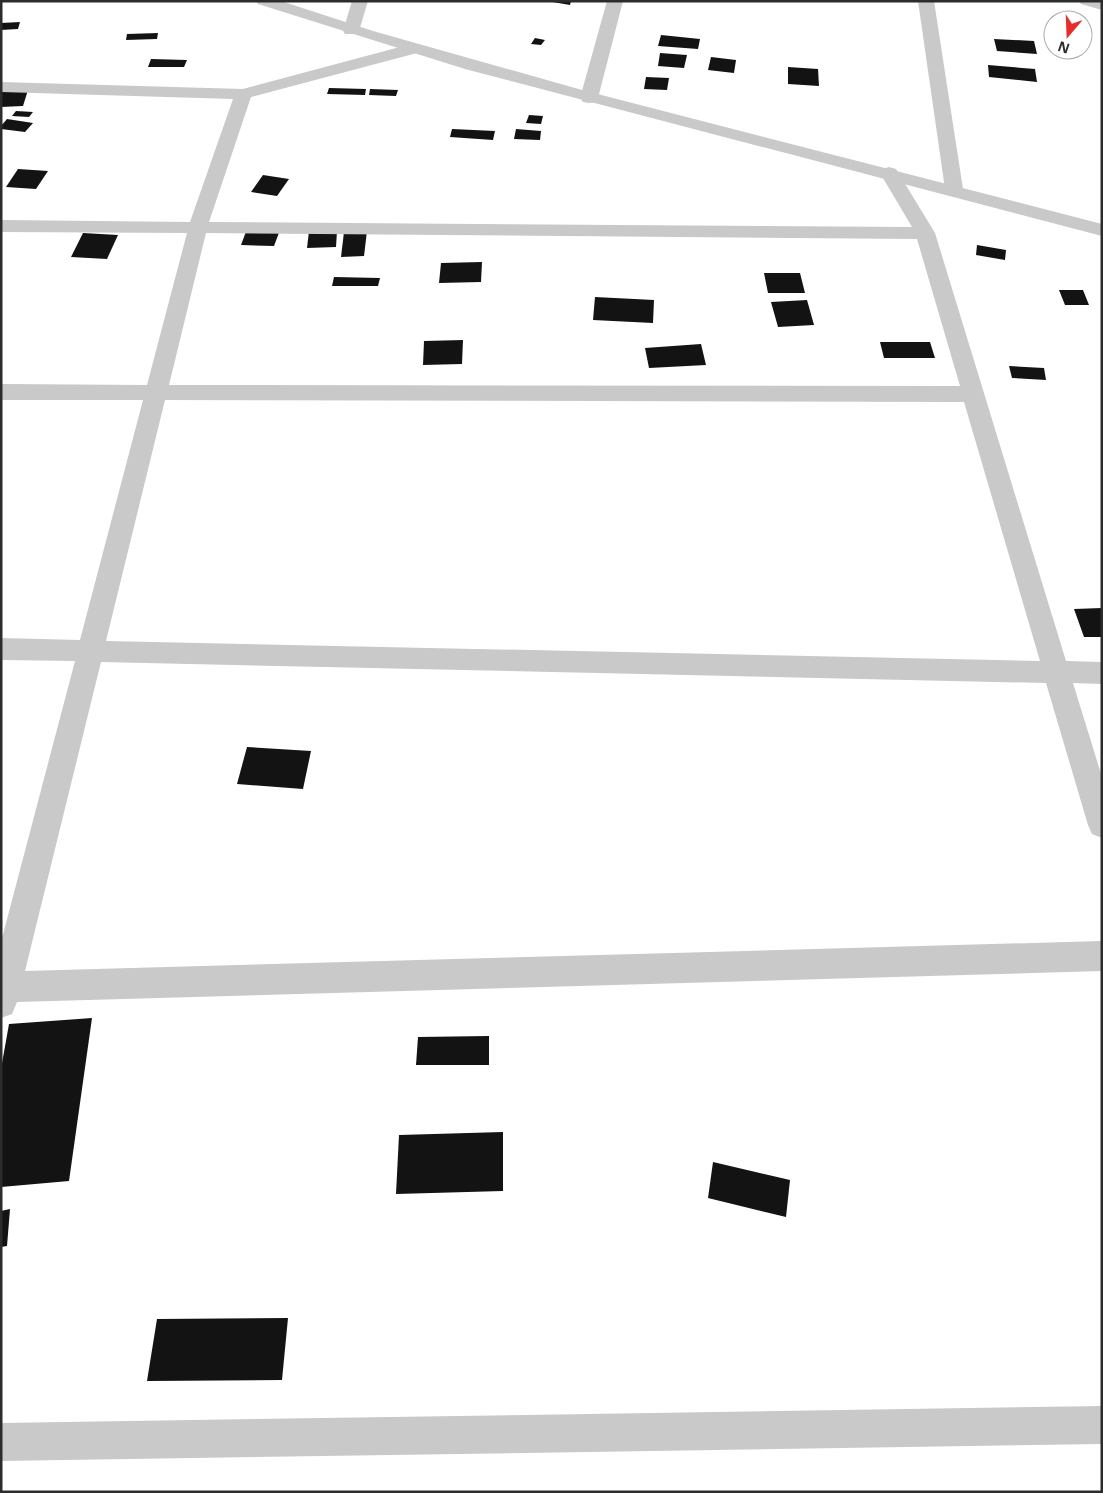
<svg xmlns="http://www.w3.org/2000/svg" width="1103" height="1493" font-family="'Noto Sans',sans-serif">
  <rect width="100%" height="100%" fill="#fff"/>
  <g fill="#131313">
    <polygon points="547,1 571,1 570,5"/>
    <polygon points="20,22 18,29 1,30 1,23"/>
    <polygon points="158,33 157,39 126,40 127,34"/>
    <polygon points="661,35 700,39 698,49 658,46"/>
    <polygon points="535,38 545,40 541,45 531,44"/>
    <polygon points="994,39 1034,41 1037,54 997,51"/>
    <polygon points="660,53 687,55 684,68 658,66"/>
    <polygon points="711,57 736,60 734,73 708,70"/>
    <polygon points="151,59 187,60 184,67 148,67"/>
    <polygon points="988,65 1035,69 1037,82 989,77"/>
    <polygon points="788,67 818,69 819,86 788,84"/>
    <polygon points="646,77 669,78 667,90 644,89"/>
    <polygon points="329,88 366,89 365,95 327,94"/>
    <polygon points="370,89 398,90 396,96 369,95"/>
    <polygon points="28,90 23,106 1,107 1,91"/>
    <polygon points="16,111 33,112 29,117 12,116"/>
    <polygon points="529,115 543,116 541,124 526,123"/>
    <polygon points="7,119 33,123 25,132 1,129 1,126"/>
    <polygon points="452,129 495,131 493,140 450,137"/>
    <polygon points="516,129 541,131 540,140 514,139"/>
    <polygon points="18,169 48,171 36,189 6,187"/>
    <polygon points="263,175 289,179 277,196 251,192"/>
    <polygon points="247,229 280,230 274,246 241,245"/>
    <polygon points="309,231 337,231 336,247 307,248"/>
    <polygon points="367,231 364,256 341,257 344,232"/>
    <polygon points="83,233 118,235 107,259 71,257"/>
    <polygon points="977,245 1006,250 1005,260 976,255"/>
    <polygon points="482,262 481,282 439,283 441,263"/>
    <polygon points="764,273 800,273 805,293 768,293"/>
    <polygon points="334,277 380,278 378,286 332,286"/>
    <polygon points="1059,290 1083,290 1089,305 1065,305"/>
    <polygon points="595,297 654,300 653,323 593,320"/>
    <polygon points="807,300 814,325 778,327 771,302"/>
    <polygon points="463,340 462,364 423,365 424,341"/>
    <polygon points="880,342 930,342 935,358 884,358"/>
    <polygon points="701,344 706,365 649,368 645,348"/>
    <polygon points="1009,366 1044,368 1046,380 1012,378"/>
    <polygon points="1102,608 1102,637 1084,637 1074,609"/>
    <polygon points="247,747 311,751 303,789 237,784"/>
    <polygon points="92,1018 69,1181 1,1187 1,1069 9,1024"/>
    <polygon points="489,1036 489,1065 416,1065 418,1037"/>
    <polygon points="503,1132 503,1191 396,1194 399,1135"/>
    <polygon points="713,1162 790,1180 786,1217 708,1198"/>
    <polygon points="10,1209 7,1246 1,1247 1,1211"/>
    <polygon points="288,1318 282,1380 147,1381 157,1319"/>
  </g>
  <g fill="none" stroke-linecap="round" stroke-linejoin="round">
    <g fill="#c9c9c9" fill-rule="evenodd">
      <polygon points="352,1 368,1 359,31 357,34 345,34 343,31"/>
      <polygon points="607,1 623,1 598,98 595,102 589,103 583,102 580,98"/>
      <polygon points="918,1 934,1 963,189 961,193 954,195 947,193 945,189"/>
      <polygon points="1079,1 1102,1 1102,10 1081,4"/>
      <path d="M411,44L417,45L419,49L417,53L251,97L209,222L912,227L880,173L882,169L889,167L896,169L935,233L1066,661L1102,662V684L1073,683L1102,777V838L1092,834L1088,825L1046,683L101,662L25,971L1102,941V971L17,1002L12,1014L1,1018V942L75,661L1,660V638L80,640L143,400H1V384L147,385L187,233L1,232V220L190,222L233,99L1,92V82L243,89ZM206,233L917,239L960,386L169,385ZM165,400L964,402L1040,661L106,641Z"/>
      <polygon points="1102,1406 1102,1444 1,1461 1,1423"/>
    </g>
    <polygon fill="#c9c9c9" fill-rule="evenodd" points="256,1 281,1 373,31 582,90 1102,224 1102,236 465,69 258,4"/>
  </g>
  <rect width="1103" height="1493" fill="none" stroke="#2c2c2c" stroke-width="5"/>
  <g transform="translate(1068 35) rotate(199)"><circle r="24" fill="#ffffff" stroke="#ababab"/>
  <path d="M0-4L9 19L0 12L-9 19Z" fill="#e82c29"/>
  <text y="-8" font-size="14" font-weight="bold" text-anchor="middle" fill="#2c2c2c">N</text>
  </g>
</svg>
